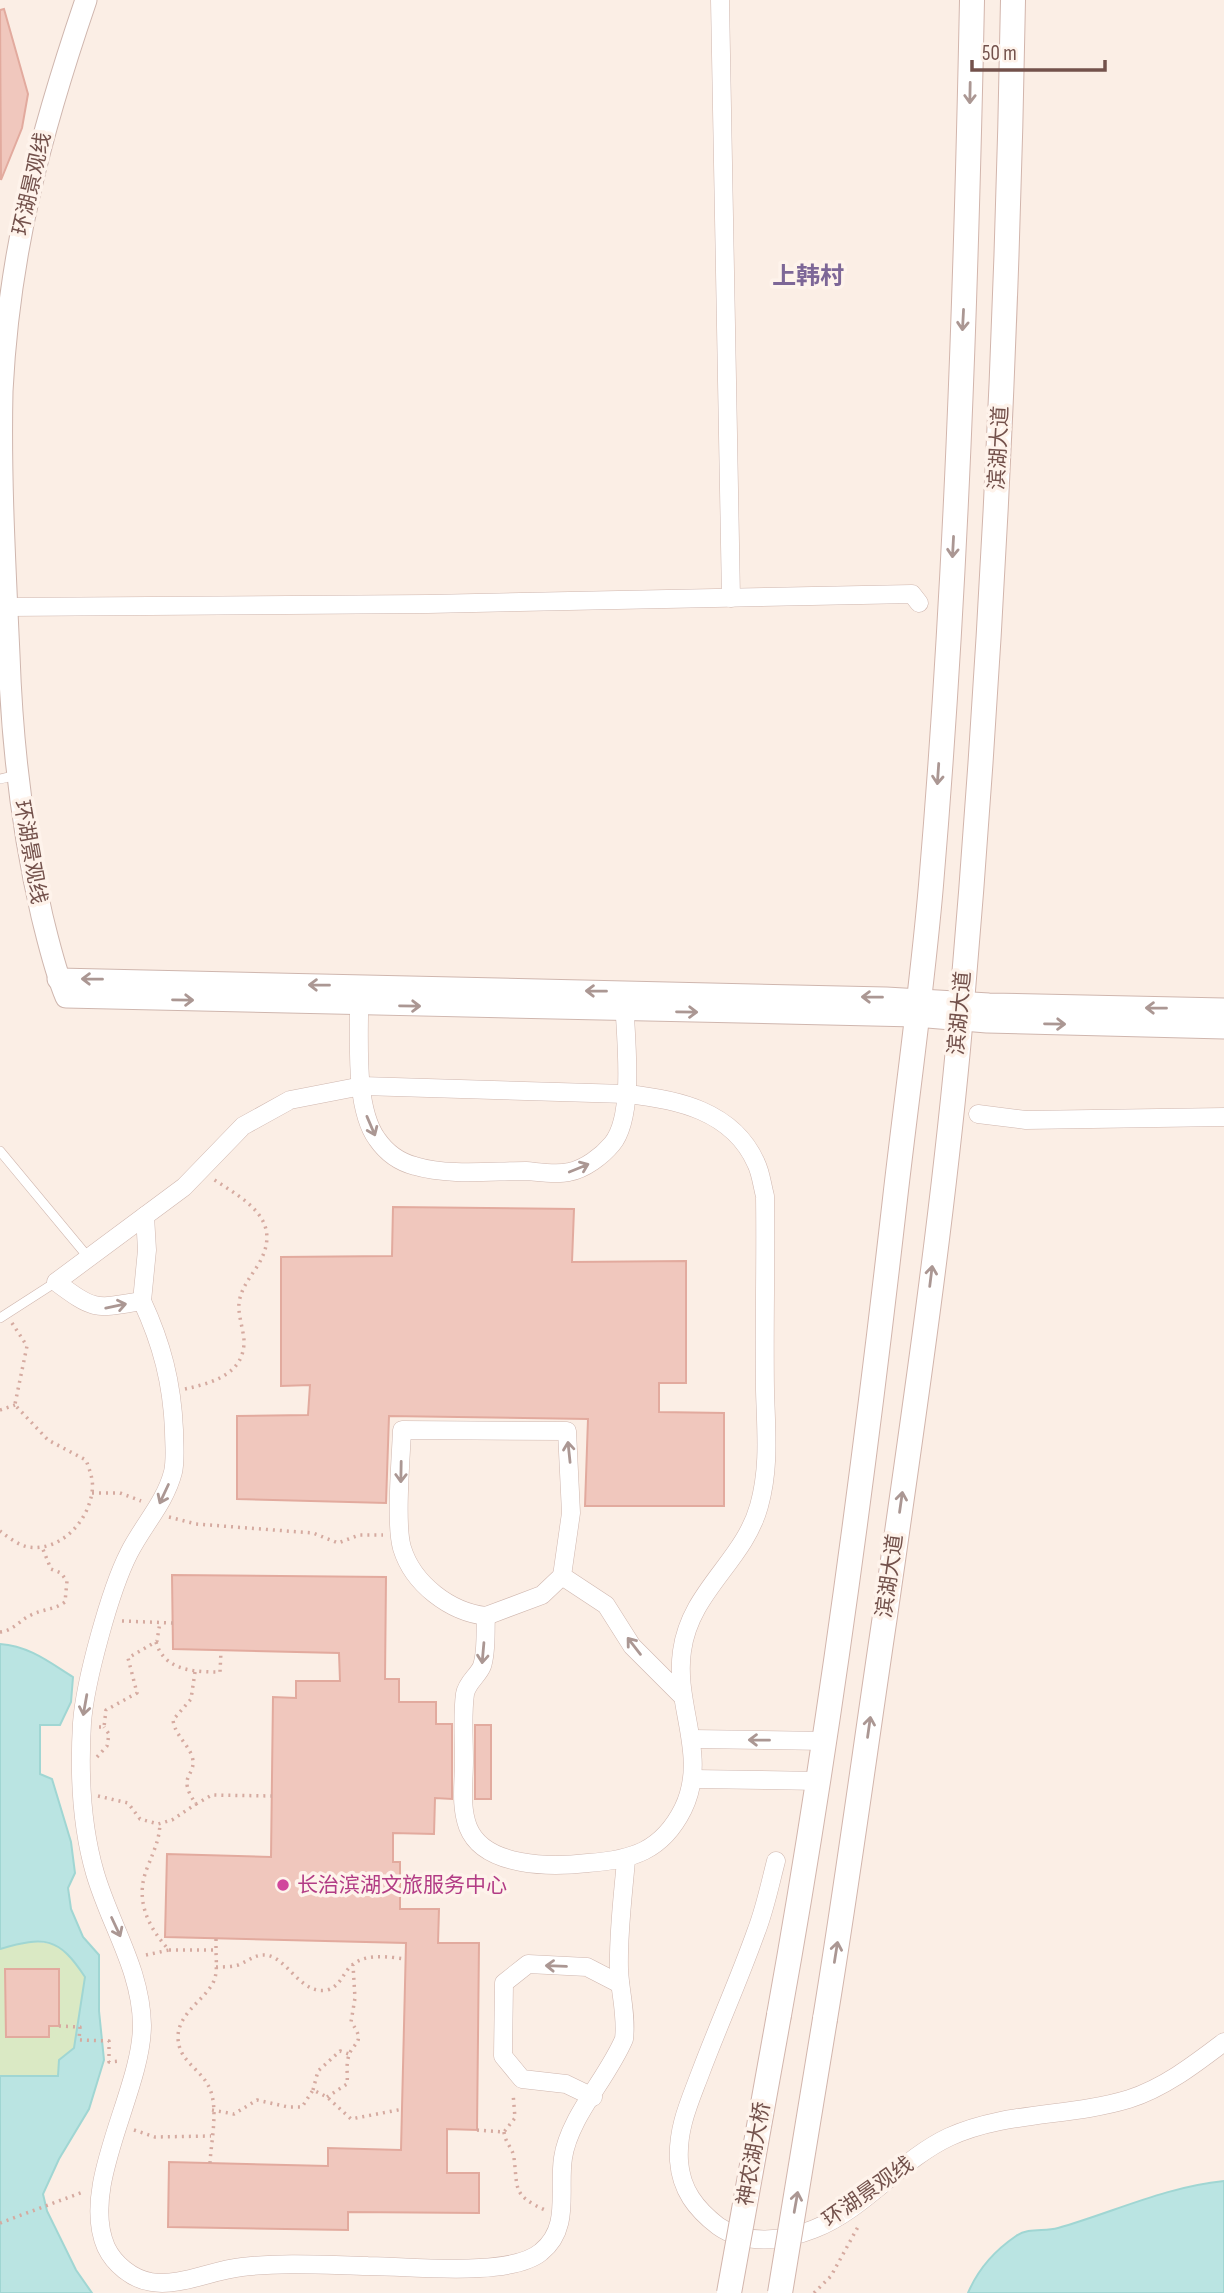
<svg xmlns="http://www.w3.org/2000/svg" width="1224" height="2293" font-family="'Sofia Sans Condensed','Noto Sans SC',sans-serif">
  <rect width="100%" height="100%" fill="#fbeee5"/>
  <path fill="#dae9c4" d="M27,1942C62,1942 67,1949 85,1977L74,2048L59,2060L58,2076H0V1949Z"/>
  <g fill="#bae4e2" stroke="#a0d6d3" stroke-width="2">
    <path d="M0,1644C29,1646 49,1662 73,1677L71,1702L60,1725H40V1774L52,1779L71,1842L75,1873L68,1888L71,1909L83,1937L99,1955V2011L104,2060L89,2109L59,2159L43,2194L47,2211L76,2270L92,2293H0V2076H58L59,2060L74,2048L85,1977C59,1937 45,1936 0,1949Z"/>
    <path d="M1224,2181V2293H968C978,2269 994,2251 1016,2236C1029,2227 1044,2232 1058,2228C1114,2212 1165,2187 1224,2181Z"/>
  </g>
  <g fill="#f0c7bd" stroke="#e2aa9e" stroke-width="2">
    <polygon points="4,9 28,94 22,128 1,180 0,10"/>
    <polygon points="393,1207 574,1209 572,1262 686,1261 686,1383 659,1383 659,1412 724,1413 724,1506 585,1506 588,1419 389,1416 386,1503 237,1499 237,1416 308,1415 310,1385 281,1386 281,1257 392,1256"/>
    <polygon points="172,1575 386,1577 385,1679 399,1679 399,1702 436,1702 436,1724 452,1724 452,1799 435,1798 434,1834 393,1833 393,1862 400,1862 400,1909 439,1909 438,1943 479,1943 477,2130 447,2129 447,2173 479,2173 479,2213 348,2212 348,2230 168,2227 169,2162 328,2166 328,2148 401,2150 406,1943 165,1937 167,1854 271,1857 273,1697 296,1698 296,1681 340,1681 339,1653 173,1649"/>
    <rect x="475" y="1725" width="16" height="74"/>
    <polygon points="5,1969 59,1969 59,2026 49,2026 49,2037 6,2037"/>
  </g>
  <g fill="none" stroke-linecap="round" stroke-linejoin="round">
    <defs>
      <g id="service">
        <polyline points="0,779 17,775"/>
        <polyline points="0,1151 88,1257"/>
        <polyline points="0,1318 56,1282"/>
      </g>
      <g id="minor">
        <polyline points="720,0 731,598"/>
        <polyline points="6,607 428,604 912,594 919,603"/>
        <path d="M359,993C360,1033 353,1106 377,1139C386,1152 399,1162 415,1166C448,1176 491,1171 526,1171C539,1172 556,1175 569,1172C585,1169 602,1156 612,1144C636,1115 625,1034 624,997"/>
        <polyline points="978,1114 1026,1120 1224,1117"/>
        <polyline points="142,1301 147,1250 145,1216"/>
        <polyline points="486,1616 542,1595 562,1576"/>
        <polyline points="692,1739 826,1741"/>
        <polyline points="693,1779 820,1781"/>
        <path d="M626,1860C623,1896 618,1933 619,1969C620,1993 627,2015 624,2039C607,2079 569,2117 563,2158C558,2191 571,2228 541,2252C510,2278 409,2266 368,2266C326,2265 283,2262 242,2267C212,2270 180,2287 151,2282C132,2279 114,2264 106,2247C79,2185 142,2091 142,2025C141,1969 110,1925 95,1873C81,1825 79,1773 82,1723C85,1682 110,1590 129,1553C143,1525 165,1503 173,1472C176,1459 174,1444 174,1430C172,1383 162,1344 142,1301C95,1309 95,1311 56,1282L184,1187L243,1126L290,1100L362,1086L626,1094C677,1099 733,1111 756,1163C761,1173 762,1185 765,1196C766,1260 764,1325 765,1390C766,1430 770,1467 759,1506C744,1561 690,1591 682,1651C674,1706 709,1756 683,1809C662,1851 632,1860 588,1863C552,1867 484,1868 468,1827C460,1806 464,1782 464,1761C464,1739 462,1715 465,1694C467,1682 478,1676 482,1666C487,1651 485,1631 486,1616C450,1612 413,1584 402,1548C395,1524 401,1458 402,1430L567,1431L571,1513L562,1576L606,1605L632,1646L681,1695"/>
        <path d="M776,1861C770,1884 765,1909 756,1932C739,1980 718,2026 700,2074C689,2103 677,2129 679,2161C681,2190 696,2209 718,2226C746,2246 784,2241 814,2229C865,2209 900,2160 949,2137C1006,2111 1070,2117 1129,2099C1164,2088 1195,2064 1224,2042"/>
        <polyline points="593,2097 566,2084 522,2079 503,2056 504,1983 528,1964 587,1967 620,1984"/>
      </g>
      <g id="tertiary">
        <path d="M86,0C41,132 9,250 2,391C0,479 5,567 9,655C12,743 22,830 42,916C49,944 55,971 66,997L916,1016L987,1022L1224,1028"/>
        <polyline points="58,979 886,998 989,1004 1224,1009"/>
      </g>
      <g id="secondary">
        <path d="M779,2015C828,1744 864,1472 895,1199C907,1094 922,990 931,885C956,591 966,295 972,0"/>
        <path d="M825,2019C847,1885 865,1750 885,1616C912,1427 940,1239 958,1049C989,700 1007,350 1013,0"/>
      </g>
    </defs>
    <use href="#service" stroke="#cfb6ae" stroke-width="10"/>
    <use href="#minor" stroke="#cfb6ae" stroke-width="19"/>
    <use href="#tertiary" stroke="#cfb6ae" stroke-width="23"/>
    <use href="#secondary" stroke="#d2b5ac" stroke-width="26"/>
    <g stroke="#d5aaa0" stroke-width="3.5" stroke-dasharray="2 5" stroke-linecap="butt">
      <polyline points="12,1323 27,1346 15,1404"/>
      <path d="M185,1389C212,1383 245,1374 244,1340C243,1328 238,1315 239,1303C241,1288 250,1278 258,1265C285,1220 245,1200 213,1179"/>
      <polyline points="0,1410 15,1405"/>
      <polyline points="92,1493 120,1493 141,1501"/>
      <polyline points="169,1517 196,1524 313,1533 338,1543 359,1535 383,1535"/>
      <path d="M0,1531C8,1537 18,1545 28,1547C60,1552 88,1522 92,1492C94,1481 90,1471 86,1460L48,1440L15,1405"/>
      <polyline points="122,1621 173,1623"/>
      <path d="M0,1632C13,1631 20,1620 31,1615C43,1609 54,1610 65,1602L67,1581L61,1573L51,1569L42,1547"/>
      <path d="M156,1642C164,1671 195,1672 220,1672L221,1651"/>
      <path d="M195,1672L191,1699L173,1720C175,1735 187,1743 192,1756C198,1777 175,1774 196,1804L212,1795L272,1796"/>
      <polyline points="99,1727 104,1727 106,1710 137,1693 128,1658 157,1641 160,1622"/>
      <polyline points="97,1757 107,1746 109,1734 104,1727"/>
      <polyline points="98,1796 128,1803 140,1819 158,1824 172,1820 196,1804"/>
      <polyline points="169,1950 216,1950 216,1939"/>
      <path d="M146,1955L169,1950C147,1926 134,1898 148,1866C154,1850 159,1841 160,1824"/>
      <path d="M216,1967C223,1967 231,1967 238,1965C251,1960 258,1951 273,1957C290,1965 304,1995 327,1990C339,1987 342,1976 349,1968C363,1952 388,1957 406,1959"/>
      <polyline points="59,2026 80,2027 79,2040 109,2041 109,2062 121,2061"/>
      <polyline points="313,2090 318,2071 340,2051 349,2054"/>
      <path d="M327,2097L347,2084C348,2076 346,2067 348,2059C351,2041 368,2045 351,2022L355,1998L353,1965"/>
      <polyline points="212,2110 234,2114 257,2100 288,2107 302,2107 313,2090 327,2097 351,2119 403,2109"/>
      <polyline points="134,2130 155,2137 211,2136"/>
      <polyline points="477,2130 504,2132 515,2118 513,2093"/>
      <path d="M504,2132C505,2143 513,2148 514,2158C518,2189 512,2195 545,2210"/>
      <path d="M210,2163C211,2142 219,2107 209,2087C200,2068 178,2061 178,2037C178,2014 203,2001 213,1983C218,1973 216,1961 216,1950"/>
      <polyline points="0,2223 83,2192"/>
      <polyline points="814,2293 831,2276 859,2225"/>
    </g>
    <use href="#service" stroke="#fff" stroke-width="9"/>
    <use href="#minor" stroke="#fff" stroke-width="18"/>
    <use href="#tertiary" stroke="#fff" stroke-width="21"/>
    <use href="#secondary" stroke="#fff" stroke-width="24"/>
    <defs>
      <g id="secondary-bridge">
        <polyline points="729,2293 779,2015"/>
        <polyline points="780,2293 825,2019"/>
      </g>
    </defs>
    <use href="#secondary-bridge" stroke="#d2b5ac" stroke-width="26" stroke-linecap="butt"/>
    <use href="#secondary-bridge" stroke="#fff" stroke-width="24"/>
  </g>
  <defs><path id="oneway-shaft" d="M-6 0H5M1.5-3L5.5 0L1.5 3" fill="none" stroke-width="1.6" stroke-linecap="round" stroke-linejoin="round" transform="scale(1.75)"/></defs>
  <g stroke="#ab9793">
    <use href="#oneway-shaft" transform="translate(970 93) rotate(91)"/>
    <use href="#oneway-shaft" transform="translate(963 320) rotate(93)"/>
    <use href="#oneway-shaft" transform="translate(953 547) rotate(93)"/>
    <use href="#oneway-shaft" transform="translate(938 774) rotate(94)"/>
    <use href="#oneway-shaft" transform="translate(92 979) rotate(-179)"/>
    <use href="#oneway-shaft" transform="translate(319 985) rotate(-179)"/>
    <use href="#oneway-shaft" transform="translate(596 991) rotate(-179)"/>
    <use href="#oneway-shaft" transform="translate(872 997) rotate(-179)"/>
    <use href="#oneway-shaft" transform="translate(183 1000) rotate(1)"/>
    <use href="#oneway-shaft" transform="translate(410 1006) rotate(1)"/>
    <use href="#oneway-shaft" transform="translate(1156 1008) rotate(-179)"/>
    <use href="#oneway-shaft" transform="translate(687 1012) rotate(1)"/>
    <use href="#oneway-shaft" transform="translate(1055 1024) rotate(1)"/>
    <use href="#oneway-shaft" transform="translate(371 1126) rotate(67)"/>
    <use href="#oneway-shaft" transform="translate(579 1168) rotate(-22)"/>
    <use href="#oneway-shaft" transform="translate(931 1276) rotate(-83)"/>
    <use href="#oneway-shaft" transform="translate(116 1306) rotate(-12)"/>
    <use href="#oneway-shaft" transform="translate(569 1452) rotate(-96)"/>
    <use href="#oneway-shaft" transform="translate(401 1472) rotate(91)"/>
    <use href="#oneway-shaft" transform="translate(164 1494) rotate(115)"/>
    <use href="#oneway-shaft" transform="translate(901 1502) rotate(-82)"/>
    <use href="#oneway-shaft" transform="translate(634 1646) rotate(-128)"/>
    <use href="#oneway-shaft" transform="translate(483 1653) rotate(95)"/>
    <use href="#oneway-shaft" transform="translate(85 1705) rotate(100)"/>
    <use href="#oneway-shaft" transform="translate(869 1727) rotate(-82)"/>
    <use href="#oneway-shaft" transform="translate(759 1740) rotate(-179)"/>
    <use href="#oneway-shaft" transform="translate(116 1927) rotate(65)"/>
    <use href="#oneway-shaft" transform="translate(836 1952) rotate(-81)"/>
    <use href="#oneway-shaft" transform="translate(556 1966) rotate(-178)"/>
    <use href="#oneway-shaft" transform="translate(796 2202) rotate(-80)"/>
  </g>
  <circle fill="#d1479c" stroke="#fef3eb" stroke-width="2.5" cx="283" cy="1885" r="7"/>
  <g text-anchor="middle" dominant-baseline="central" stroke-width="7" stroke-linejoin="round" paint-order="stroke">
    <g font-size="21" fill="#73514b" stroke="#fef3eb">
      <text transform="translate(32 184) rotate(-77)">环湖景观线</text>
      <text transform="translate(999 448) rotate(-87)">滨湖大道</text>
      <text transform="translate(30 852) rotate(80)">环湖景观线</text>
      <text transform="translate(960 1013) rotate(-85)">滨湖大道</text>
      <text transform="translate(890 1576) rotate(-82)">滨湖大道</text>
      <text transform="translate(754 2154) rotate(-80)">神农湖大桥</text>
      <text transform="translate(868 2192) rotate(-35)">环湖景观线</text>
    </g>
    <g font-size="21" fill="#b23c85" stroke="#fef3eb" text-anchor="start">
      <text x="297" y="1885">长治滨湖文旅服务中心</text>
    </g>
    <g font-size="24" font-weight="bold" fill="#7d6797" stroke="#fef3eb">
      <text x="808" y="276">上韩村</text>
    </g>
  </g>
  <path d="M972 60v10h133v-10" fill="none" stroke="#73514b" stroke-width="3.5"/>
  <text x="982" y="60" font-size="21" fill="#73514b" stroke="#fef3eb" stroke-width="5" paint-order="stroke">50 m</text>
</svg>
